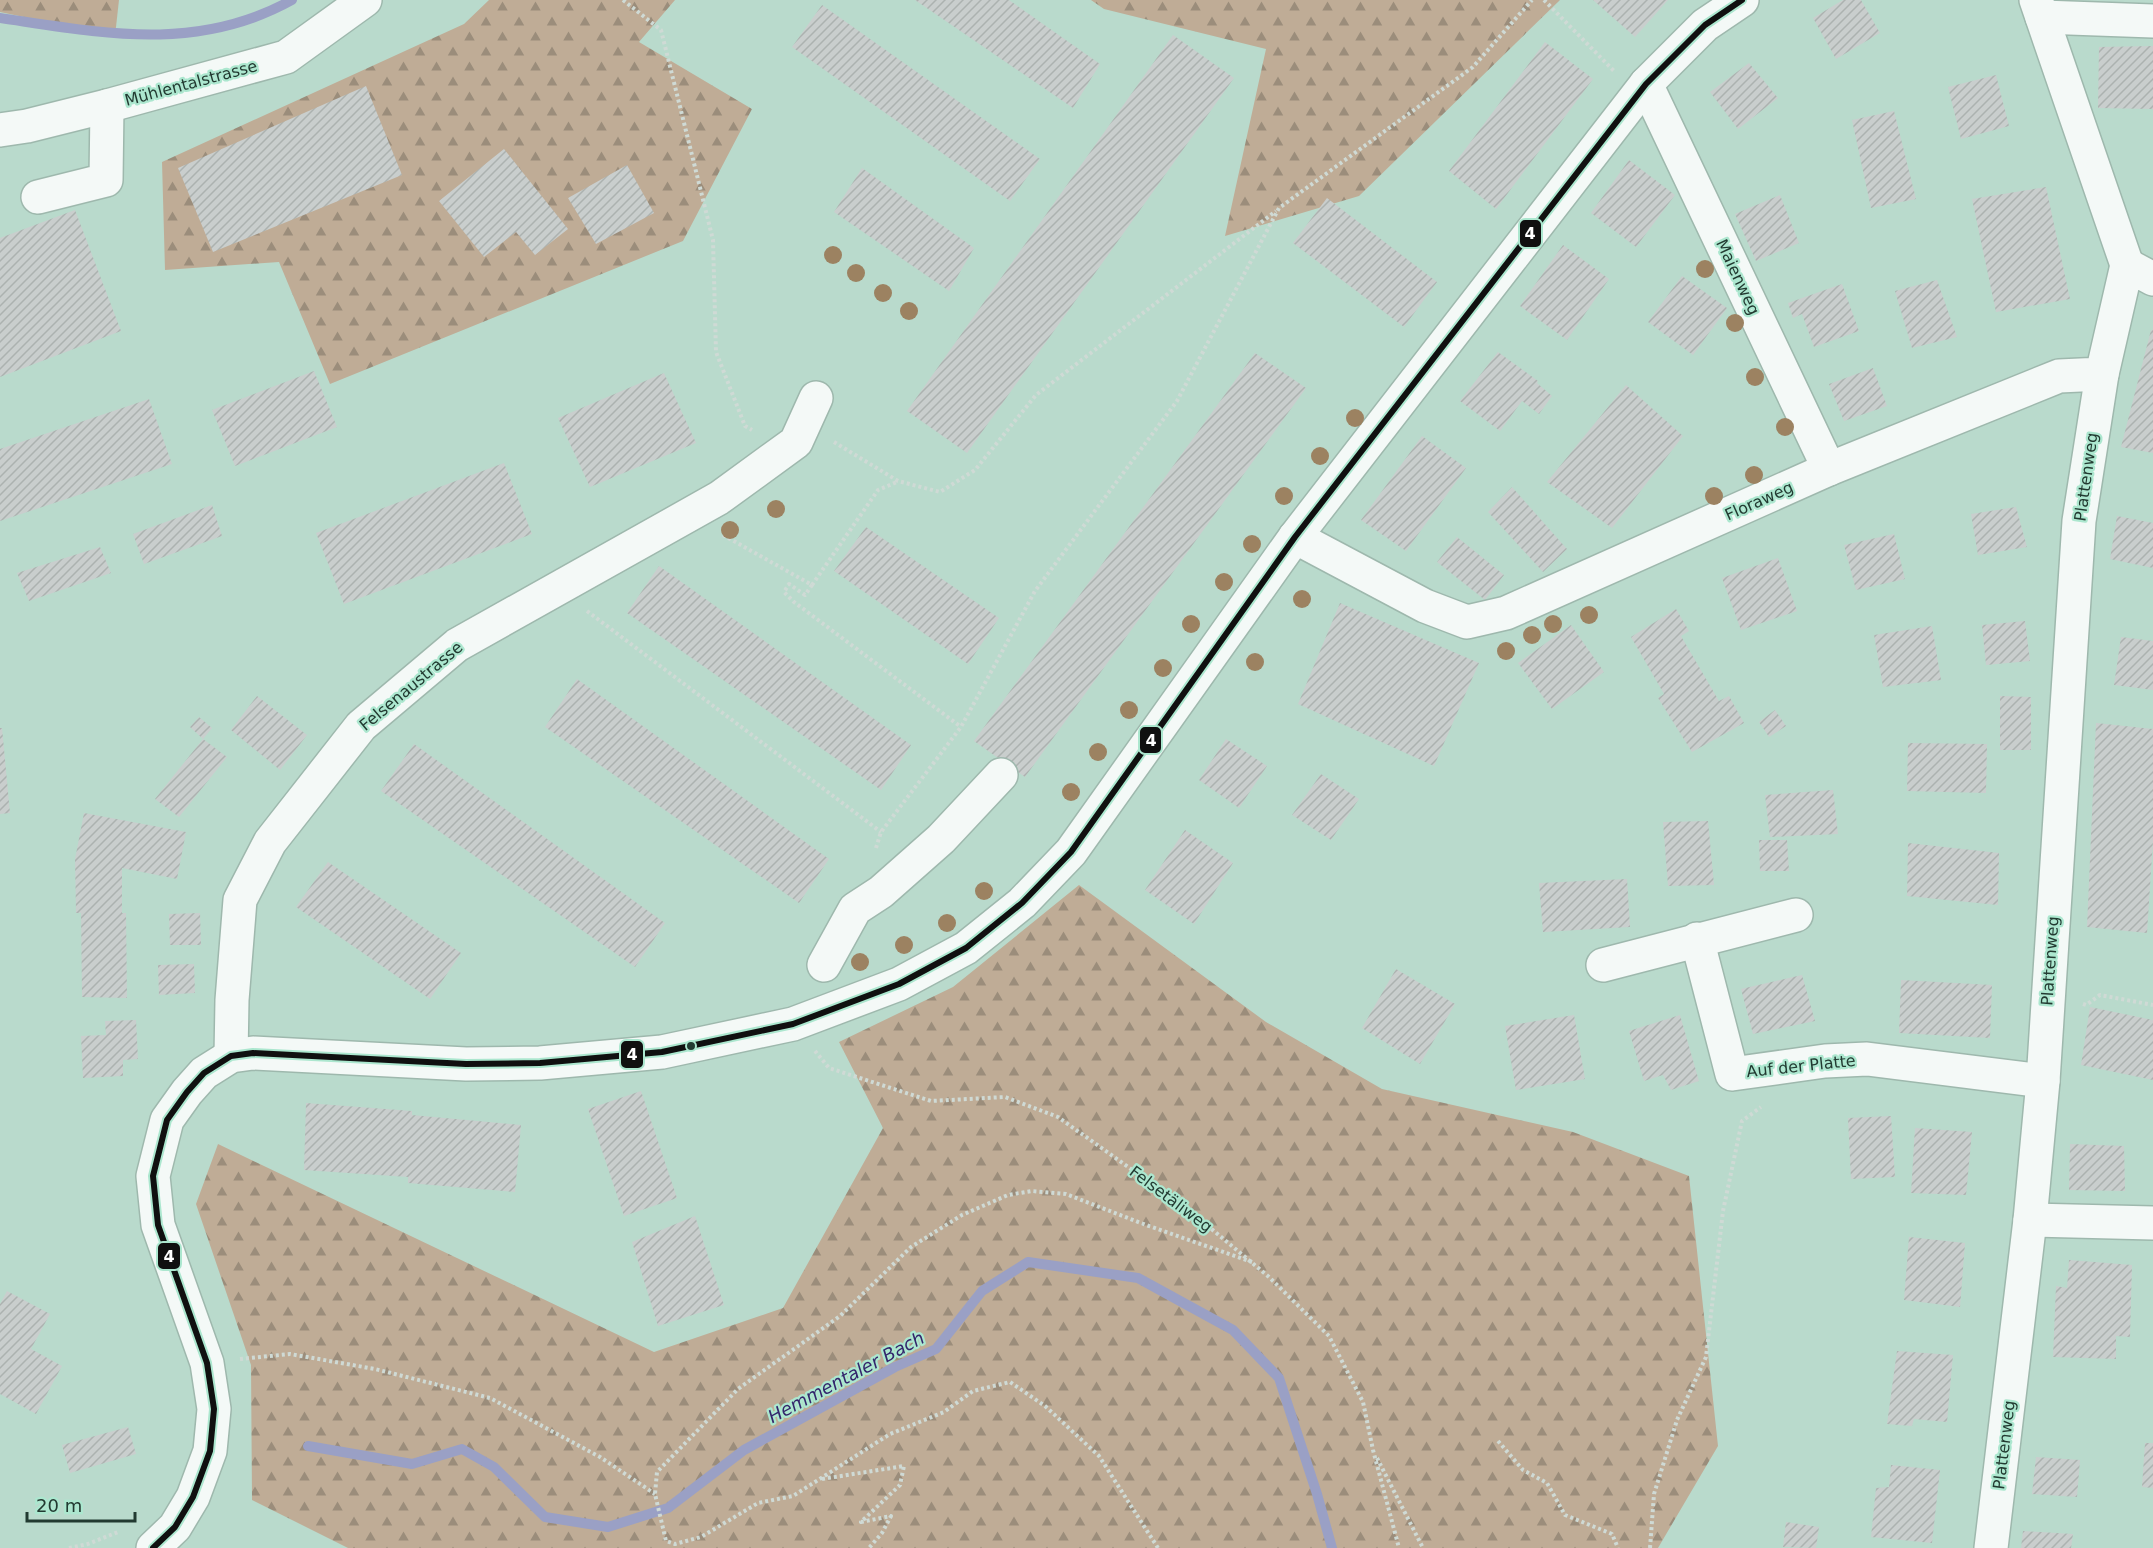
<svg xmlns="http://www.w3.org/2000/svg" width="2153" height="1548" font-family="'DejaVu Sans',sans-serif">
  <defs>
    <pattern id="forest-firs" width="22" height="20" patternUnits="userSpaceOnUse" patternTransform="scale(1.5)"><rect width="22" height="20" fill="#bfac96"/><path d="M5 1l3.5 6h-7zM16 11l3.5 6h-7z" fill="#9b8d7b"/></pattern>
    <pattern id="building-hatch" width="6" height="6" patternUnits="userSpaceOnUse" patternTransform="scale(1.5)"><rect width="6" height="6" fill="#c9cecd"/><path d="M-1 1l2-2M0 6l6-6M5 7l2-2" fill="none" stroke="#acb2b0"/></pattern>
  </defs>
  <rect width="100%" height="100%" fill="#b9dacc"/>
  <g fill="url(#forest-firs)">
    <polygon points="0,0 119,0 115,36 0,12"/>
    <polygon points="489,0 675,0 639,42 752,109 683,241 330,384 279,262 165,270 162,162 464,24"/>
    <polygon points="1091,0 1560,0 1359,196 1225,236 1266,49 1104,9"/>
    <polygon points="1079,885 1266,1022 1382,1089 1573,1132 1689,1176 1718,1446 1658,1548 348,1548 252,1500 251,1365 196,1204 218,1144 654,1352 783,1308 883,1128 839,1042 953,987"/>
  </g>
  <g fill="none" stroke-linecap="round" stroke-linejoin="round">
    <g stroke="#9aa0c5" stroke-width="10">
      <path d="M0,18C102,33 197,53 292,0"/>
      <polyline points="308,1446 412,1464 462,1449 494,1467 545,1517 608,1527 668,1508 744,1450 895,1367 936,1349 982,1291 1028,1262 1138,1278 1233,1330 1279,1378 1317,1494 1332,1548"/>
    </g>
  </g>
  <g fill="url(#building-hatch)">
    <polygon points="915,0 1009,0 1100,64 1073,108"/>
    <polygon points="1593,0 1668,0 1635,37"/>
    <polygon points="1843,0 1861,0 1880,33 1836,59 1813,18"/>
    <polygon points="822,5 1040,159 1010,201 792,47"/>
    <polygon points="1173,35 1234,78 967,453 907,411"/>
    <polygon points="1545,42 1593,79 1496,209 1449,171"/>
    <polygon points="2153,46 2153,109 2098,108 2099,47"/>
    <polygon points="1749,63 1778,98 1738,129 1710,92"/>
    <polygon points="1996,75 2009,126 1961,139 1948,87"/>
    <polygon points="366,86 402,175 213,252 178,168"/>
    <polygon points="1894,111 1916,199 1871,208 1852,120"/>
    <polygon points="504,149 568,229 535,255 516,232 484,257 439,201"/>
    <polygon points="1629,160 1675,195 1636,247 1591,213"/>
    <polygon points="627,165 654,213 596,244 568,198"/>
    <polygon points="862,168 974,248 949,291 834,212"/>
    <polygon points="2046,187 2070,299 1996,312 1972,199"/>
    <polygon points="1780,195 1799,243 1756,261 1735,214"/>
    <polygon points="1327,198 1437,282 1404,327 1293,243"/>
    <polygon points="75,210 121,331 0,377 0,238"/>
    <polygon points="1563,245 1609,279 1567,340 1520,306"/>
    <polygon points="1682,276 1727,308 1693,355 1648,322"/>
    <polygon points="1937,280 1957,337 1912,348 1895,291"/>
    <polygon points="1842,284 1859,331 1814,347 1802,314 1793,318 1788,303"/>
    <polygon points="2151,330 2153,330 2153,453 2121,447"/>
    <polygon points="1498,352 1538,381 1537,383 1552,396 1539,414 1522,401 1500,431 1460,401"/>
    <polygon points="1255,353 1306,388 1025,777 974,741"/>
    <polygon points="1873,368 1887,406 1844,421 1829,384"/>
    <polygon points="314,371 337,427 235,466 212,410"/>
    <polygon points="664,373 696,443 590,487 558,418"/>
    <polygon points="1626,385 1683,436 1612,528 1547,482"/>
    <polygon points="149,399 172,464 0,521 0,449"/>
    <polygon points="1422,436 1466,468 1406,551 1361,520"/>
    <polygon points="504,463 532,534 344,604 316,533"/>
    <polygon points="1512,487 1567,549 1543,572 1488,512"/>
    <polygon points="212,505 222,536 144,564 133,534"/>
    <polygon points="2016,507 2027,547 1978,555 1971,514"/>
    <polygon points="2117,516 2153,523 2153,568 2110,559"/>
    <polygon points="866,527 999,618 968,664 834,571"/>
    <polygon points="1894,534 1905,579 1856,590 1844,545"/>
    <polygon points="1457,537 1504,575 1485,600 1437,562"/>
    <polygon points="100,547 111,573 29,601 17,573"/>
    <polygon points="1778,558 1797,611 1741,630 1722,578"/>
    <polygon points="659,566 911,745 881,790 627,613"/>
    <polygon points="1340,603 1479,663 1434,766 1298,704"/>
    <polygon points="1676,609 1689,631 1681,636 1719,701 1729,696 1744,723 1692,752 1658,698 1664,694 1631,637"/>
    <polygon points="2025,621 2030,661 1986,665 1982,625"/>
    <polygon points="1571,625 1604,672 1552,709 1518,663"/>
    <polygon points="1932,626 1941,680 1883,687 1874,635"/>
    <polygon points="2121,637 2153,641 2153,690 2114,685"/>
    <polygon points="577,679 829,859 799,903 545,727"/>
    <polygon points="257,696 307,735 280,770 231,730"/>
    <polygon points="2000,696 2031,697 2031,750 2000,750"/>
    <polygon points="1775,710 1786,726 1769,737 1759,722"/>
    <polygon points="199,717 212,728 203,739 190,727"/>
    <polygon points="2096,723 2153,729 2153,840 2147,933 2087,927"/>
    <polygon points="0,728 2,728 10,813 0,814"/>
    <polygon points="203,739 227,757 179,817 155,799"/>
    <polygon points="1226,739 1267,766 1239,808 1199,780"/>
    <polygon points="1908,743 1987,744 1986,793 1907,791"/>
    <polygon points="414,744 665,923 635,967 381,791"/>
    <polygon points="1321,774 1359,799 1331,840 1292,815"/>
    <polygon points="1833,790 1838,834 1770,837 1765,795"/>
    <polygon points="84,813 186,832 177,879 122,868 122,913 126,913 127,998 82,997 81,913 76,913 75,859"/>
    <polygon points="1708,821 1714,885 1668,886 1663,822"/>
    <polygon points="1185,830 1233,863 1194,924 1145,890"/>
    <polygon points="1759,840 1787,840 1789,871 1760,871"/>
    <polygon points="1908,843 1999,853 1998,905 1907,896"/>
    <polygon points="328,862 461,953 430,999 296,907"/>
    <polygon points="1627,879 1630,927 1543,932 1539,883"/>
    <polygon points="200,913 201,945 170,945 169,914"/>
    <polygon points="194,964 195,993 159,995 158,965"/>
    <polygon points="1396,969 1455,1004 1420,1064 1362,1028"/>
    <polygon points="1802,975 1815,1021 1753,1034 1741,989"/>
    <polygon points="1901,980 1992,985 1990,1038 1899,1033"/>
    <polygon points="2090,1007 2153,1020 2153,1080 2081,1065"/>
    <polygon points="1574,1015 1585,1079 1516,1090 1505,1026"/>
    <polygon points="1680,1015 1699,1081 1671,1090 1663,1075 1644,1081 1629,1031"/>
    <polygon points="136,1020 138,1059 123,1060 123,1076 83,1078 81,1036 106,1035 105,1021"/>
    <polygon points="641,1091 677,1198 624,1216 588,1109"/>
    <polygon points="306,1103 412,1111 412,1115 521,1125 515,1192 408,1183 408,1177 304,1170"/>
    <polygon points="1891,1116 1895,1177 1851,1179 1848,1118"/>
    <polygon points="1915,1128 1972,1132 1966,1195 1911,1193"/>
    <polygon points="2070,1144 2124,1146 2125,1191 2069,1190"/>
    <polygon points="695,1216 724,1305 658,1326 632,1242"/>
    <polygon points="1909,1237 1965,1243 1960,1307 1904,1300"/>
    <polygon points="2069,1260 2132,1265 2130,1337 2116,1336 2116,1359 2053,1357 2056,1286 2067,1288"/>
    <polygon points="7,1291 50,1314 31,1349 62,1366 36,1414 0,1394 0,1304"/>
    <polygon points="1897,1351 1953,1355 1947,1422 1914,1419 1912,1426 1887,1424"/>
    <polygon points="128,1427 136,1454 70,1473 62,1445"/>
    <polygon points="2145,1443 2153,1443 2153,1488 2142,1487"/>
    <polygon points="2036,1457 2080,1460 2077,1497 2032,1494"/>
    <polygon points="1891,1465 1940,1470 1932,1543 1871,1537 1876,1488 1889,1487"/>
    <polygon points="1786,1522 1819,1527 1816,1548 1783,1547"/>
    <polygon points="2023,1531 2073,1534 2071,1548 2021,1548"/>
  </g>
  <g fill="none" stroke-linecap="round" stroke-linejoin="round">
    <defs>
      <g id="minor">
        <polyline points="2036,0 2127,265"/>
        <polyline points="2042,17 2153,21"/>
        <polyline points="1646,84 1829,469"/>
        <polyline points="0,130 27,126 107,106 286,57 365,0"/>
        <polyline points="38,197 106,180 107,106"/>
        <polyline points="1295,537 1425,606 1467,622 1506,613 1829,469 2059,376 2102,374 2127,265 2153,279"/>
        <polyline points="1697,939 1732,1074 1825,1061 1867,1059 2043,1081"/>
        <polyline points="824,965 855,909 881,892 941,839 1001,775"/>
        <polyline points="1603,965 1796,915"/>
        <polyline points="231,1056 232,1000 240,900 270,842 361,726 457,645 719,498 796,442 816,398"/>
        <polyline points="2030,1220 2153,1223"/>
        <polyline points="153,1548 175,1527 193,1497 210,1451 214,1409 207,1363 158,1225 153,1176 167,1120 187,1092 204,1073 231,1056 253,1053 466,1064 540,1063 662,1052 793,1024 899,984 966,948 1022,903 1071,852 1295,537 1646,84 1705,25 1742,0"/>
        <polyline points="1991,1548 2030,1220 2043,1081 2079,521 2102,374"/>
      </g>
    </defs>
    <use href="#minor" stroke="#9eb8ad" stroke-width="36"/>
    <g stroke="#cfdad5" stroke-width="4" stroke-dasharray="3 3" stroke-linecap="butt">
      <polyline points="623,0 661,30 713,240 716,352 745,426 752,430"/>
      <polyline points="1544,0 1614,71"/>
      <polyline points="834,442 898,481 940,492 975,470 1036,395 1276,211"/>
      <polyline points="723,535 812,585 805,595 789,584 784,592 794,602 961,727"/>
      <polyline points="812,585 878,490 897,482"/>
      <polyline points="587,611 881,832"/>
      <polyline points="876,848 881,832 961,727 1035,591 1177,401 1279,208 1473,67 1532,0"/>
      <polyline points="2083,1004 2086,1005 2100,995 2153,1005"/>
      <polyline points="815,1051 829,1068 931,1101 1005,1097 1058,1117 1190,1211 1269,1277 1329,1336 1363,1402 1373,1450 1399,1548"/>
      <polyline points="240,1359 290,1354 375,1369 490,1398 600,1457 655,1494"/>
      <polyline points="1498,1441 1523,1470 1547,1483 1565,1515 1612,1534 1618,1548"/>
      <polyline points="1377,1458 1423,1548"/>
      <polyline points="822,1479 904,1466 900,1485 861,1522 891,1516 882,1533 869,1548"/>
      <polyline points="69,1548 88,1544 118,1532"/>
      <polyline points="1158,1548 1099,1456 1045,1406 1010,1382 973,1391 944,1412 890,1434 793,1496 758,1503 701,1537 675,1544 666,1541 655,1494 657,1472 738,1389 840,1316 911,1247 962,1215 1008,1195 1032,1191 1066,1194 1146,1225 1252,1262"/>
      <polyline points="1650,1548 1654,1494 1677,1420 1706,1357 1723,1211 1742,1121 1761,1107"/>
    </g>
    <use href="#minor" stroke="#f4f9f7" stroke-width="33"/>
    <defs>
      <polyline id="bus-1" points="153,1548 175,1527 193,1497 210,1451 214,1409 207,1363 158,1225 153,1176 167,1120 187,1092 204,1073 231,1056 253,1053 466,1064 540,1063 662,1052 793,1024 899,984 966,948 1022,903 1071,852 1295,537 1646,84 1705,25 1742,0"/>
    </defs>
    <use href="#bus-1" stroke="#ace7cf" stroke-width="10"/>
    <use href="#bus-1" stroke="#101010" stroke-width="6"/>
  </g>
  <g fill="#9c8261">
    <circle cx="833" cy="255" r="9"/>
    <circle cx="1705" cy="269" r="9"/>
    <circle cx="856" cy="273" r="9"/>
    <circle cx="883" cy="293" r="9"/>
    <circle cx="909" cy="311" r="9"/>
    <circle cx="1735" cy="323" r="9"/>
    <circle cx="1755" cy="377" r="9"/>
    <circle cx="1355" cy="418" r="9"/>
    <circle cx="1785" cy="427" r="9"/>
    <circle cx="1320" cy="456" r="9"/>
    <circle cx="1754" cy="475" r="9"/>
    <circle cx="1284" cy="496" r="9"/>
    <circle cx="1714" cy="496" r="9"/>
    <circle cx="776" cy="509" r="9"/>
    <circle cx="730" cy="530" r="9"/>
    <circle cx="1252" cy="544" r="9"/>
    <circle cx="1224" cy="582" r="9"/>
    <circle cx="1302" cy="599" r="9"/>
    <circle cx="1589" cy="615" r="9"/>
    <circle cx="1191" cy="624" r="9"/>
    <circle cx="1553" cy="624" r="9"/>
    <circle cx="1532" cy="635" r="9"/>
    <circle cx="1506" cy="651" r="9"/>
    <circle cx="1255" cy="662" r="9"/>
    <circle cx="1163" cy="668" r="9"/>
    <circle cx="1129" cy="710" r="9"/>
    <circle cx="1098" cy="752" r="9"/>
    <circle cx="1071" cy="792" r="9"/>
    <circle cx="984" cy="891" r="9"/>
    <circle cx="947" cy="923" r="9"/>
    <circle cx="904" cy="945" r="9"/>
    <circle cx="860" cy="962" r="9"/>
  </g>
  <circle fill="#223a31" stroke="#ace7cf" stroke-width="2" cx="691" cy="1046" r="5"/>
  <g text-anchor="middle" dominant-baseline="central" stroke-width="4.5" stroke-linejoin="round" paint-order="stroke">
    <g font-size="16" fill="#223a31" stroke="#ace7cf">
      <text transform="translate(191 83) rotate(-15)">Mühlentalstrasse</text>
      <text transform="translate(1738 277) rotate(65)">Maienweg</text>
      <text transform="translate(2086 477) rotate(-82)">Plattenweg</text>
      <text transform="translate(1759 501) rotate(-24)">Floraweg</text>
      <text transform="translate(411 686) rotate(-40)">Felsenaustrasse</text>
      <text transform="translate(2050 961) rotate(-86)">Plattenweg</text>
      <text transform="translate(1801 1066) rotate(-6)">Auf der Platte</text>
      <text transform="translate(1171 1199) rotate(37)">Felsetäliweg</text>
      <text transform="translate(2004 1445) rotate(-83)">Plattenweg</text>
    </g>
    <g font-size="18" font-style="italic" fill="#33256b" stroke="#ace7cf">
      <text transform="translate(846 1377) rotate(-28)">Hemmentaler Bach</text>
    </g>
  </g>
  <g stroke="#ace7cf" stroke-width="2">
    <rect x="1519" y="219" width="23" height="29" rx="6" fill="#101010"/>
    <rect x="1139" y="726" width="23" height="28" rx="6" fill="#101010"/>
    <rect x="620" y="1040" width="24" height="29" rx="6" fill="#101010"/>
    <rect x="157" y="1242" width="24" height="28" rx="6" fill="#101010"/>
  </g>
  <g font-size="16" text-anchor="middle" font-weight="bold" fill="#fff">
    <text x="1530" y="239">4</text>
    <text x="1151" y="746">4</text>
    <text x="632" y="1060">4</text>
    <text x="169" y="1262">4</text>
  </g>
  <path d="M27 1512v9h108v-9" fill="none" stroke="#223a31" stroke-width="3"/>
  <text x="36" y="1512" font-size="18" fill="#223a31" stroke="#ace7cf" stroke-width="4.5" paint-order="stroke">20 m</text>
</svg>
